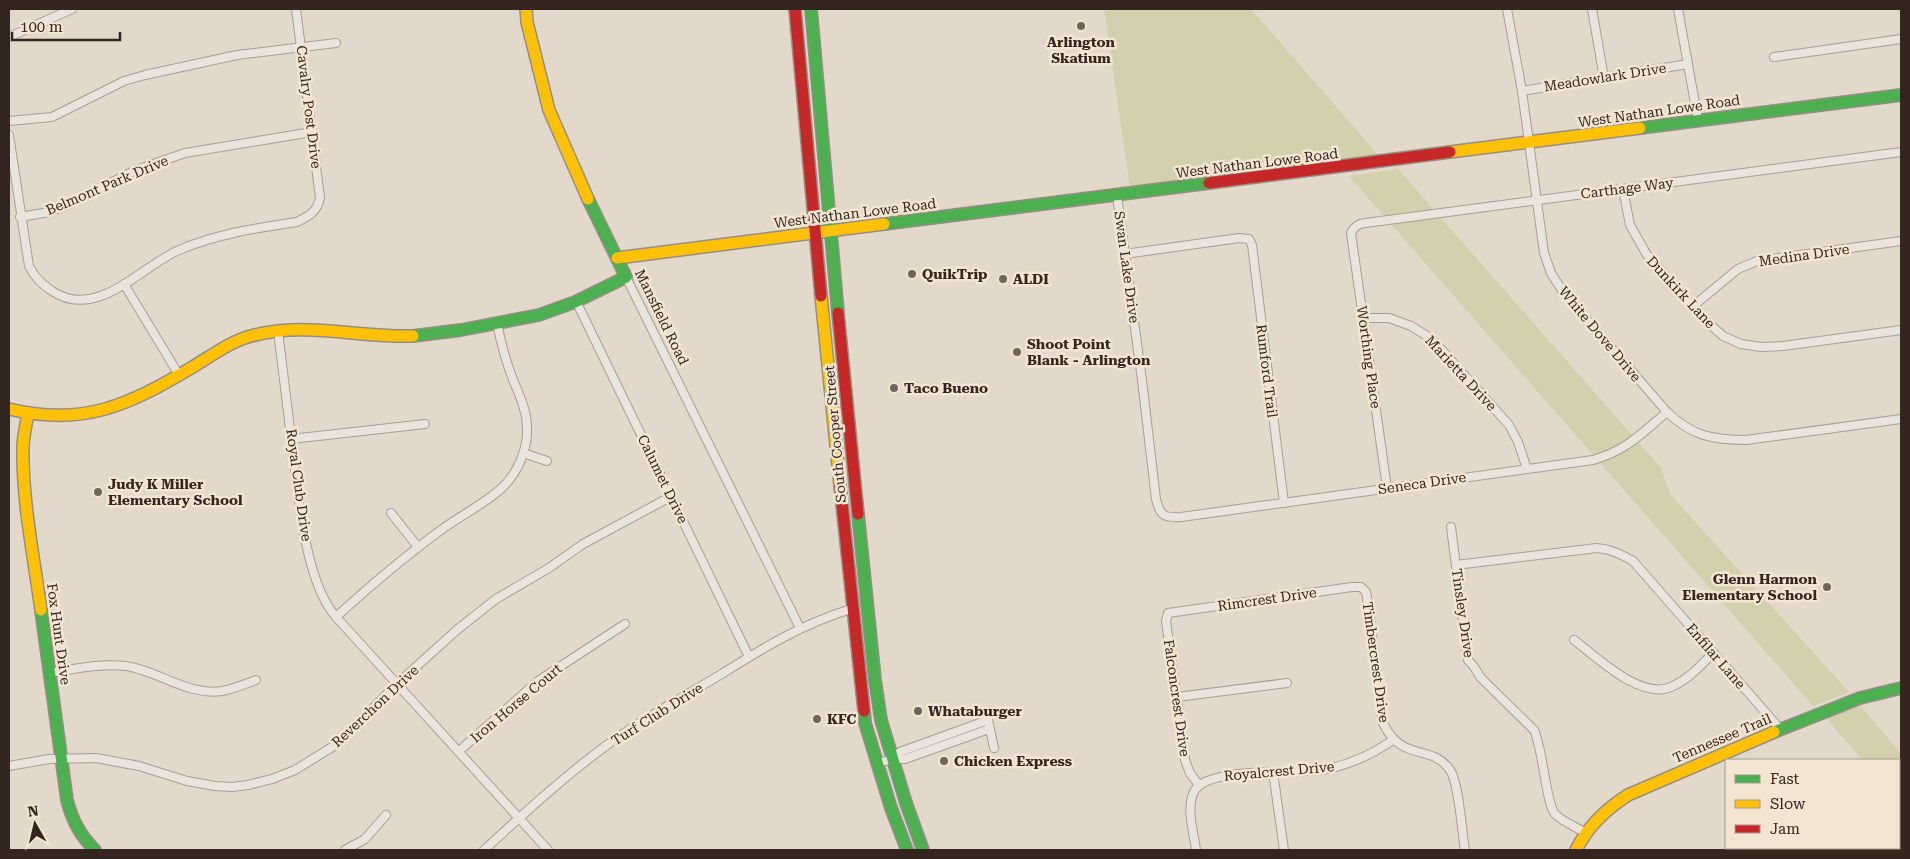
<svg xmlns="http://www.w3.org/2000/svg" width="1910" height="859" font-family="'Roboto Serif',serif">
  <rect width="100%" height="100%" fill="#e2d9cb"/>
  <g fill="#d3d0ae">
    <polygon points="1104,9 1251,9 1380,157 1130,187"/>
    <polygon points="1398,169 1661,468 1670,494 1849,692 1813,706 1349,176"/>
    <polygon points="1861,706 1901,754 1901,805 1899,803 1899,760 1862,760 1827,719 1826,716"/>
  </g>
  <g fill="none" stroke-linecap="round" stroke-linejoin="round">
    <defs>
      <g id="street">
        <path d="M1507,9L1522,91L1544,253L1551,273L1563,292L1667,412C1692,436 1713,440 1746,440L1901,419"/>
        <polyline points="1592,9 1604,78"/>
        <polyline points="1678,9 1698,120"/>
        <polyline points="9,37 72,9"/>
        <polyline points="1774,57 1901,39"/>
        <polyline points="1522,91 1688,64"/>
        <polyline points="9,121 52,117 124,81 145,75 237,55 336,43"/>
        <path d="M9,135L29,266C35,278 42,284 52,291C97,321 140,267 179,250C217,234 256,228 297,222C309,216 317,212 320,198L296,9"/>
        <polyline points="1623,189 1630,225 1647,255 1706,321 1723,336 1741,344 1761,347 1783,346 1901,330"/>
        <path d="M1117,196L1142,380L1156,499C1160,516 1164,518 1181,517L1593,460C1627,450 1641,434 1667,412"/>
        <polyline points="20,217 49,212 67,205 136,170 185,153 312,132"/>
        <polyline points="1125,254 1239,238 1249,239 1252,245 1284,503"/>
        <polyline points="626,277 800,628"/>
        <polyline points="124,284 179,375"/>
        <polyline points="576,301 749,657"/>
        <polyline points="1692,307 1738,269 1757,261 1901,241"/>
        <polyline points="1364,318 1389,318 1411,326 1432,339 1509,425 1518,442 1527,469"/>
        <path d="M278,331C283,372 288,412 293,453C299,499 305,581 336,617L548,850"/>
        <polyline points="291,439 425,424"/>
        <polyline points="523,453 547,461"/>
        <path d="M1387,488L1351,233C1356,223 1363,223 1373,222L1901,152"/>
        <polyline points="391,513 418,547"/>
        <path d="M1451,527L1468,660L1474,667L1481,678L1534,730C1543,749 1546,804 1555,814C1563,822 1576,827 1586,833"/>
        <path d="M1456,565L1597,548C1611,549 1620,554 1633,561L1781,730"/>
        <path d="M336,617C370,586 404,557 441,530C461,515 485,504 503,487C518,472 528,449 527,428C527,411 520,397 514,382C506,363 501,343 497,323"/>
        <path d="M1574,640C1597,657 1640,700 1671,687C1688,680 1701,665 1713,653"/>
        <path d="M49,673C75,669 100,663 126,666C159,671 188,696 222,691C233,689 245,684 256,680"/>
        <polyline points="1177,697 1287,683"/>
        <polyline points="991,711 988,720 994,748"/>
        <polyline points="459,751 538,681 625,624"/>
        <polyline points="893,759 900,752 988,720"/>
        <polyline points="878,763 893,759 905,759 989,729"/>
        <polyline points="9,766 49,759 96,758 139,766 187,781 215,786 232,787 248,785 272,779 295,770 337,744 397,684 458,629 496,599 549,568 583,544 672,496"/>
        <polyline points="1273,772 1284,850"/>
        <polyline points="1899,777 1901,776"/>
        <path d="M1199,785L1190,773L1185,760L1166,621L1168,613L1352,587H1361L1366,592L1367,597L1383,723C1402,763 1431,743 1450,770C1459,783 1462,833 1465,850"/>
        <polyline points="1755,848 1757,850"/>
        <polyline points="1857,848 1858,850"/>
        <polyline points="345,850 365,839 386,815"/>
        <path d="M484,850C520,817 556,784 595,754C634,724 678,700 720,675C763,648 802,624 851,609"/>
        <path d="M1196,850C1194,833 1185,806 1195,790C1211,766 1297,775 1327,769C1351,764 1373,754 1393,740"/>
      </g>
      <g id="fast">
        <polyline points="811,9 838,313"/>
        <polyline points="1640,128 1901,95"/>
        <polyline points="884,224 1209,183"/>
        <polyline points="413,336 461,330 539,315 575,302 626,277 588,199"/>
        <polyline points="858,514 875,680 881,720 906,803 923,850"/>
        <path d="M41,610L67,800C72,820 80,836 95,850"/>
        <polyline points="864,711 865,723 891,808 907,850"/>
        <polyline points="1774,732 1860,698 1901,688"/>
      </g>
      <g id="slow">
        <polyline points="526,9 527,22 549,110 588,199"/>
        <polyline points="1450,152 1640,128"/>
        <polyline points="617,258 884,224"/>
        <polyline points="821,296 840,485"/>
        <path d="M9,409C83,427 129,405 191,368C211,356 229,342 251,336C305,321 359,338 413,336"/>
        <path d="M28,414C26,425 23,437 23,448C22,499 34,559 41,610"/>
        <path d="M1576,850C1588,826 1606,809 1628,795L1774,732"/>
      </g>
      <g id="jam">
        <polyline points="795,9 821,296"/>
        <polyline points="1209,183 1450,152"/>
        <polyline points="838,313 858,514"/>
        <polyline points="840,485 864,711"/>
      </g>
    </defs>
    <use href="#street" stroke="#a79e94" stroke-width="10"/>
    <use href="#fast" stroke="#968e85" stroke-width="14"/>
    <use href="#slow" stroke="#968e85" stroke-width="14"/>
    <use href="#jam" stroke="#968e85" stroke-width="14"/>
    <use href="#street" stroke="#eae4dc" stroke-width="8"/>
    <use href="#fast" stroke="#4caf50" stroke-width="11"/>
    <use href="#slow" stroke="#ffc107" stroke-width="11"/>
    <use href="#jam" stroke="#c62828" stroke-width="11"/>
  </g>
  <g fill="#71655b" stroke="#f3e5d1" stroke-width="2">
    <circle cx="1081" cy="26" r="5"/>
    <circle cx="912" cy="274" r="5"/>
    <circle cx="1003" cy="279" r="5"/>
    <circle cx="1017" cy="352" r="5"/>
    <circle cx="894" cy="388" r="5"/>
    <circle cx="98" cy="492" r="5"/>
    <circle cx="1827" cy="587" r="5"/>
    <circle cx="918" cy="711" r="5"/>
    <circle cx="817" cy="719" r="5"/>
    <circle cx="944" cy="761" r="5"/>
  </g>
  <g text-anchor="middle" dominant-baseline="central" stroke-width="5" stroke-linejoin="round" paint-order="stroke">
    <g font-size="14" font-weight="bold" fill="#34261e" stroke="#f3e5d1" text-anchor="start">
      <text x="1081" y="42" text-anchor="middle">Arlington<tspan x="1081" dy="16">Skatium</tspan></text>
      <text x="922" y="274">QuikTrip</text>
      <text x="1013" y="279">ALDI</text>
      <text x="1027" y="344">Shoot Point<tspan x="1027" dy="16">Blank - Arlington</tspan></text>
      <text x="904" y="388">Taco Bueno</text>
      <text x="108" y="484">Judy K Miller<tspan x="108" dy="16">Elementary School</tspan></text>
      <text x="1817" y="579" text-anchor="end">Glenn Harmon<tspan x="1817" dy="16">Elementary School</tspan></text>
      <text x="928" y="711">Whataburger</text>
      <text x="827" y="719">KFC</text>
      <text x="954" y="761">Chicken Express</text>
    </g>
    <g font-size="14" fill="#34261e" stroke="#f3e5d1">
      <text transform="translate(1605 77) rotate(-9)">Meadowlark Drive</text>
      <text transform="translate(309 107) rotate(83)">Cavalry Post Drive</text>
      <text transform="translate(1659 111) rotate(-8)">West Nathan Lowe Road</text>
      <text transform="translate(1257 163) rotate(-7)">West Nathan Lowe Road</text>
      <text transform="translate(107 185) rotate(-23)">Belmont Park Drive</text>
      <text transform="translate(1627 188) rotate(-7)">Carthage Way</text>
      <text transform="translate(855 213) rotate(-7)">West Nathan Lowe Road</text>
      <text transform="translate(1804 255) rotate(-8)">Medina Drive</text>
      <text transform="translate(1127 267) rotate(82)">Swan Lake Drive</text>
      <text transform="translate(1681 292) rotate(47)">Dunkirk Lane</text>
      <text transform="translate(662 317) rotate(64)">Mansfield Road</text>
      <text transform="translate(1600 334) rotate(50)">White Dove Drive</text>
      <text transform="translate(1369 357) rotate(82)">Worthing Place</text>
      <text transform="translate(1267 371) rotate(83)">Rumford Trail</text>
      <text transform="translate(1461 373) rotate(47)">Marietta Drive</text>
      <text transform="translate(835 434) rotate(-95)">South Cooper Street</text>
      <text transform="translate(663 479) rotate(64)">Calumet Drive</text>
      <text transform="translate(1422 483) rotate(-8)">Seneca Drive</text>
      <text transform="translate(299 485) rotate(82)">Royal Club Drive</text>
      <text transform="translate(1267 599) rotate(-8)">Rimcrest Drive</text>
      <text transform="translate(1463 613) rotate(82)">Tinsley Drive</text>
      <text transform="translate(59 634) rotate(82)">Fox Hunt Drive</text>
      <text transform="translate(1716 656) rotate(49)">Enfilar Lane</text>
      <text transform="translate(1376 662) rotate(82)">Timbercrest Drive</text>
      <text transform="translate(1177 698) rotate(82)">Falconcrest Drive</text>
      <text transform="translate(516 703) rotate(-40)">Iron Horse Court</text>
      <text transform="translate(375 706) rotate(-43)">Reverchon Drive</text>
      <text transform="translate(657 714) rotate(-32)">Turf Club Drive</text>
      <text transform="translate(1722 738) rotate(-23)">Tennessee Trail</text>
      <text transform="translate(1279 771) rotate(-5)">Royalcrest Drive</text>
    </g>
  </g>
  <rect width="1910" height="859" fill="none" stroke="#34261e" stroke-width="20"/>
  <rect x="1725" y="759" width="175" height="90" fill="#f3e5d1" stroke="#a79989"/>
  <rect x="1735" y="775" width="25" height="8" fill="#4caf50" stroke="#a79989"/>
  <text x="1770" y="784" font-size="15" fill="#34261e">Fast</text>
  <rect x="1735" y="800" width="25" height="8" fill="#ffc107" stroke="#a79989"/>
  <text x="1770" y="809" font-size="15" fill="#34261e">Slow</text>
  <rect x="1735" y="825" width="25" height="8" fill="#c62828" stroke="#a79989"/>
  <text x="1770" y="834" font-size="15" fill="#34261e">Jam</text>
  <g transform="translate(35 824) rotate(352)" stroke="#f3e5d1" stroke-width="4" paint-order="stroke">
  <path d="M0-4L9 19L0 12L-9 19Z" fill="#34261e"/>
  <text y="-8" font-size="14" font-weight="bold" text-anchor="middle" fill="#34261e">N</text>
  </g>
  <path d="M12 32v8h108v-8" fill="none" stroke="#34261e" stroke-width="2.5"/>
  <text x="20" y="32" font-size="15" fill="#34261e" stroke="#f3e5d1" stroke-width="4" paint-order="stroke">100 m</text>
</svg>
